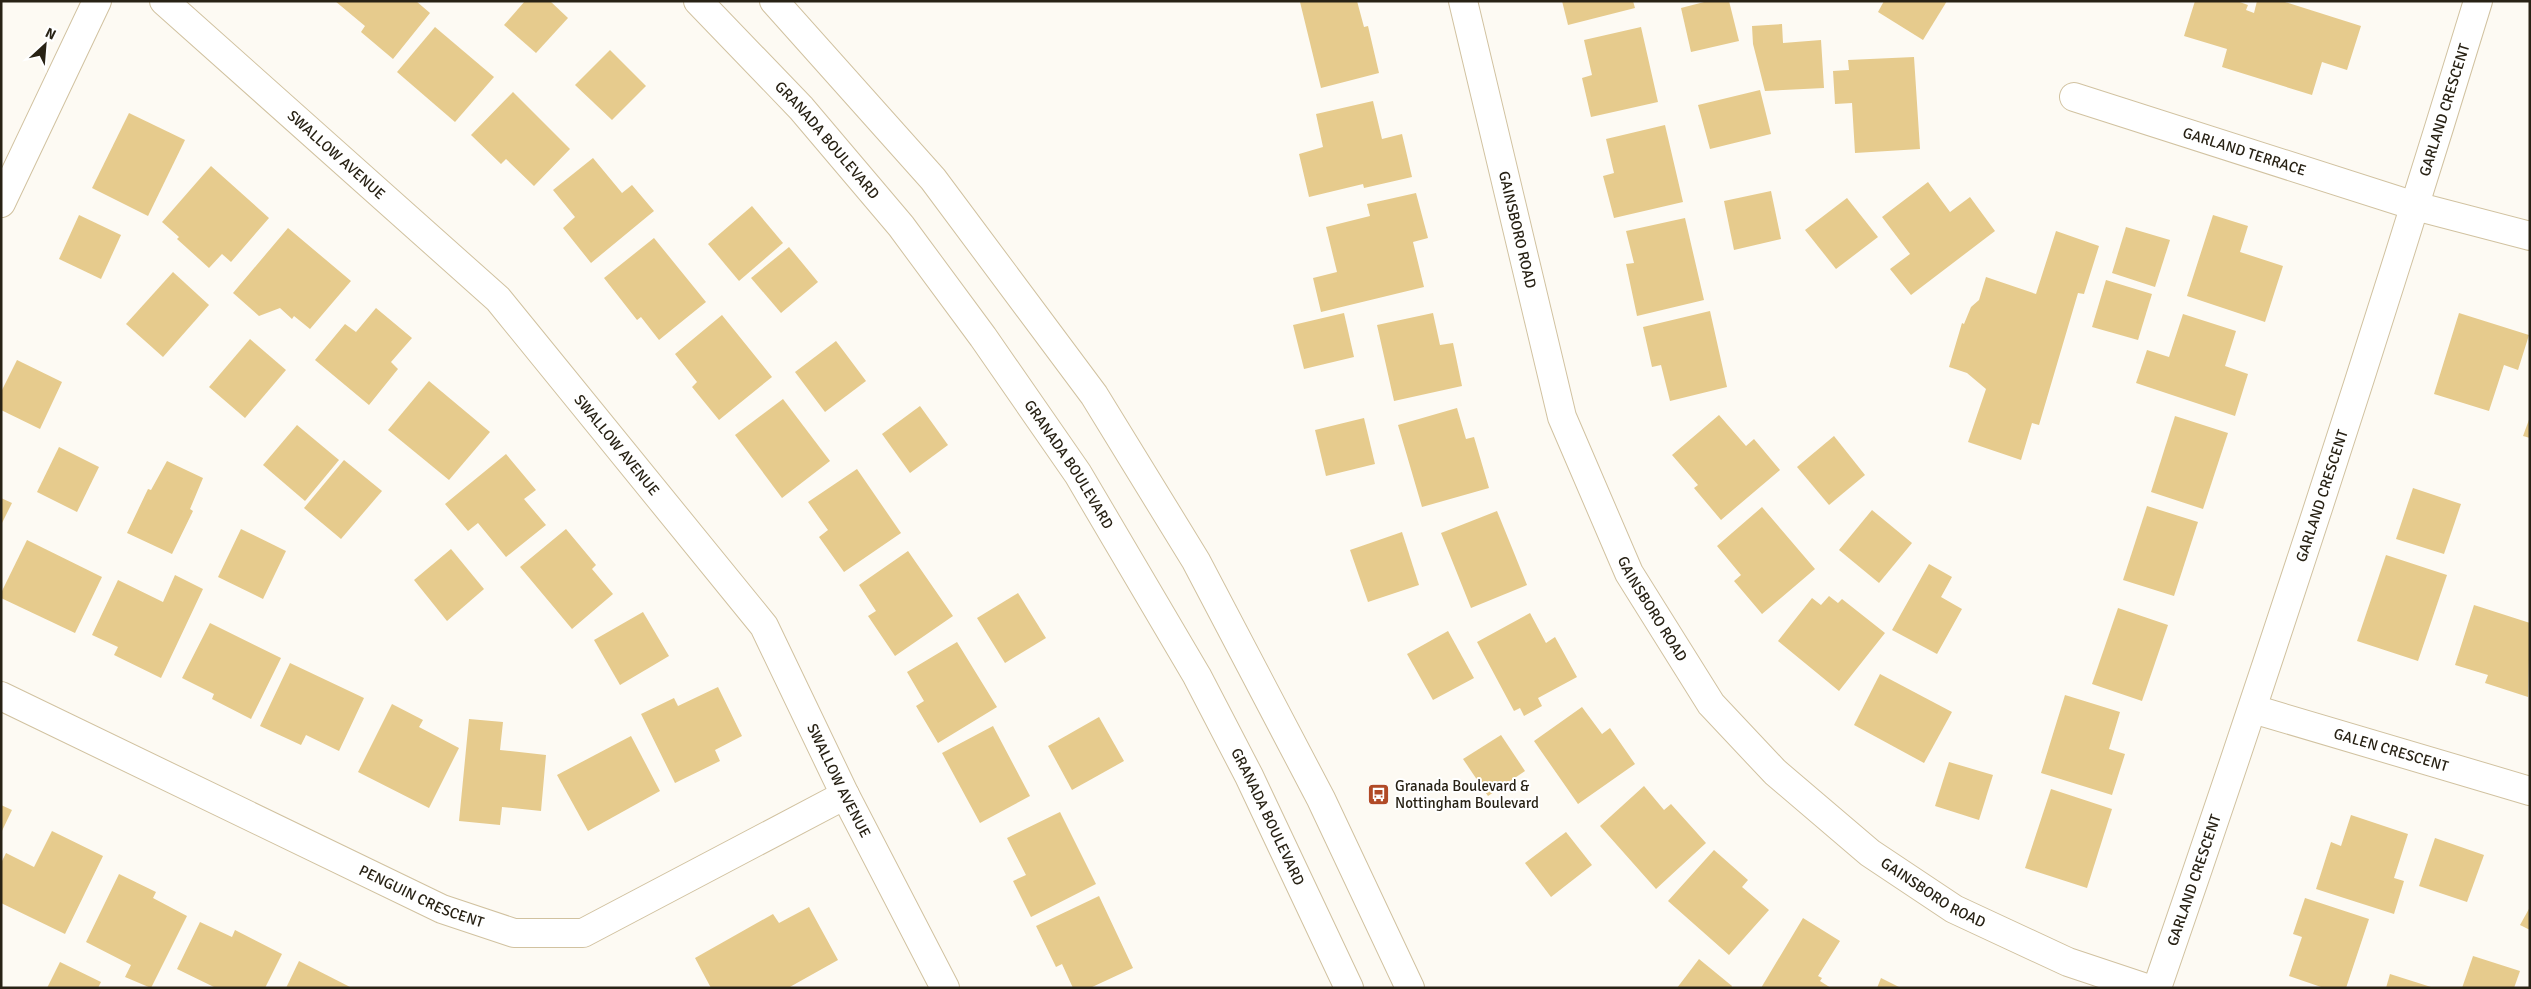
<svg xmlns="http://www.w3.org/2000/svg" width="2531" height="989" font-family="Signika,sans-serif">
  <rect width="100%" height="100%" fill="#fdfaf3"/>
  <g fill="#e6cb8d">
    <polygon points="335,1 416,1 430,13 393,59 361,32 365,26"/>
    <polygon points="525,1 550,1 568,18 536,53 504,25"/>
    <polygon points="1304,1 1357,1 1364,27 1368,26 1379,73 1321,88 1300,2"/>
    <polygon points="1562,1 1633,1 1635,8 1568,25"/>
    <polygon points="1708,1 1729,1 1739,41 1691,52 1681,8"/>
    <polygon points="1884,1 1947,1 1923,40 1878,12"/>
    <polygon points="2195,1 2237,1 2248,5 2246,10 2254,13 2257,1 2282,1 2361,26 2347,70 2322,62 2312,95 2222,67 2227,49 2184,36"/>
    <polygon points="1782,24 1783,43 1821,40 1824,88 1765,91 1753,44 1752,26"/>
    <polygon points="435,27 494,77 455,122 397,72"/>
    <polygon points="1641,27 1658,102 1591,117 1582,78 1592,75 1584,40"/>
    <polygon points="610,50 646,86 612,120 575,85"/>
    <polygon points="1914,57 1920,149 1855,153 1852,103 1835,104 1833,71 1849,70 1848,60"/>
    <polygon points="1760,90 1771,134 1710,149 1698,105"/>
    <polygon points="513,92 570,149 534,186 506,159 501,164 471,135"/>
    <polygon points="1373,101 1382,139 1402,134 1412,177 1364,188 1363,184 1309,197 1299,154 1323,147 1316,114"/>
    <polygon points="129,113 185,140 148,216 92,188"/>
    <polygon points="1665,125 1683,202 1614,218 1603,176 1614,173 1606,139"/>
    <polygon points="593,158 622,193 632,185 654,211 591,263 563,228 575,217 553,190"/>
    <polygon points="211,166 269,218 231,262 222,254 209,268 177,239 179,237 162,222"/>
    <polygon points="1928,182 1950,212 1970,197 1995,231 1911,295 1890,269 1910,254 1882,217"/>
    <polygon points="1771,191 1781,239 1734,250 1724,201"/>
    <polygon points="1416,193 1428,238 1413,242 1424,287 1321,312 1313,278 1337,272 1326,227 1370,216 1367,204"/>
    <polygon points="1847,198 1878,237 1836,269 1805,230"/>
    <polygon points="752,206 783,243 739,281 708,244"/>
    <polygon points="79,215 121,235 101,279 59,259"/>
    <polygon points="2213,215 2248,226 2240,252 2283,266 2265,322 2187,296"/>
    <polygon points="1685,218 1704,300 1637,316 1626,264 1634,263 1626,231"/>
    <polygon points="2126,227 2170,240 2155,287 2112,273"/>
    <polygon points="288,228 351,281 310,329 294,316 292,319 280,308 259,316 233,293"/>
    <polygon points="2056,231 2099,246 2084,294 2078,293 2039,425 2032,423 2021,460 1968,442 1986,389 1967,373 1949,367 1962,323 1964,324 1971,307 1979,300 1986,277 2036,294"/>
    <polygon points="654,238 706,302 659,340 641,317 637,320 604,278"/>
    <polygon points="789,247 818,282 781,313 751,278"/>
    <polygon points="173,272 209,305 163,357 126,324"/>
    <polygon points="2106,280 2152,294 2138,340 2092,327"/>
    <polygon points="376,308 412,338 391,362 398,369 369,405 315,360 345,324 356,332"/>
    <polygon points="1710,311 1727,387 1670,401 1661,365 1652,367 1643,327"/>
    <polygon points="1344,313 1354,357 1304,369 1293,325"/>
    <polygon points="1433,313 1440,345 1453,343 1462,386 1394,401 1377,325"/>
    <polygon points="2459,313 2529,335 2518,370 2504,365 2489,411 2434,394"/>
    <polygon points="2183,314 2236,331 2225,366 2248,374 2235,416 2136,383 2147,350 2169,357"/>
    <polygon points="722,315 772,377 719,420 692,387 697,382 675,354"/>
    <polygon points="250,339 286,370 245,418 209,387"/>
    <polygon points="836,341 866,381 825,412 795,372"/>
    <polygon points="17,360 62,382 40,429 1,410 1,392"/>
    <polygon points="429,381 490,432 449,480 388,430"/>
    <polygon points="783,399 830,461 782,498 735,435"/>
    <polygon points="920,406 948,445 910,473 882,434"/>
    <polygon points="1457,408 1466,439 1474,437 1489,488 1422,507 1398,425"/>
    <polygon points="1719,415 1746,446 1754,439 1780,470 1721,520 1694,488 1698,485 1672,455"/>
    <polygon points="2175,416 2228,433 2203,509 2151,492"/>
    <polygon points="2530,417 2530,438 2523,436"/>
    <polygon points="1364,418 1375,464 1326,476 1315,430"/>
    <polygon points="297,425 339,460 305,501 263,465"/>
    <polygon points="1834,436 1865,475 1829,505 1797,467"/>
    <polygon points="59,447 99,467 77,512 37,492"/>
    <polygon points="506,454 536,490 524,499 546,525 506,557 478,523 468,531 445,504"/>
    <polygon points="344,460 382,491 341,539 304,508"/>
    <polygon points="167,461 203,478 190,509 193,511 172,554 127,533 148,489 151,490"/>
    <polygon points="857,469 901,533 844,572 819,537 828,530 808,502"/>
    <polygon points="2413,488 2461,504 2444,554 2396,539"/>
    <polygon points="1,498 12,503 1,525"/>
    <polygon points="2147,506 2198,522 2174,596 2123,580"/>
    <polygon points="1762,507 1815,569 1762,614 1734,581 1741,575 1717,546"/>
    <polygon points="1872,510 1912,543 1879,583 1839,550"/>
    <polygon points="1497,511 1527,585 1471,608 1441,533"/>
    <polygon points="241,529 286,551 263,599 218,577"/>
    <polygon points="566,529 596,565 592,569 613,594 572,629 520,567"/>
    <polygon points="1402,532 1419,585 1368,602 1350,550"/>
    <polygon points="27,540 102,577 75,633 1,598 1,593"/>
    <polygon points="451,549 484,589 447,621 414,580"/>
    <polygon points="908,551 953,616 895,656 868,616 876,611 859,585"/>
    <polygon points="2386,555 2447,575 2418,661 2357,641"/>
    <polygon points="1929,564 1952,577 1941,597 1962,609 1937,654 1892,630"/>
    <polygon points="175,575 203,589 161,678 114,655 118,647 92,635 118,580 163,602"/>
    <polygon points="1018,593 1046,638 1005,663 977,618"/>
    <polygon points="1829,596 1838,603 1842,599 1885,633 1839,691 1778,641 1812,598 1821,605"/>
    <polygon points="2474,605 2530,623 2528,697 2485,683 2488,675 2455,665"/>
    <polygon points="2118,608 2168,625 2142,701 2092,684"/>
    <polygon points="643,612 669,656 620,685 594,640"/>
    <polygon points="1530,613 1546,643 1555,637 1577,677 1538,698 1542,706 1524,716 1520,708 1514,711 1477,642"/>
    <polygon points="210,623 281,658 251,719 212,699 214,694 182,678"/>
    <polygon points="1448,631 1474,678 1433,700 1407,654"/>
    <polygon points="957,642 997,707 938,743 916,706 924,701 907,672"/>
    <polygon points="290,663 364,698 339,751 306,735 301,745 260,726"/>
    <polygon points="1880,674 1952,712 1924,763 1854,725"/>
    <polygon points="718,687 742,736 715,750 720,761 675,783 641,714 674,698 678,706"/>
    <polygon points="2065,695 2120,712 2109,749 2125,754 2112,795 2041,773"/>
    <polygon points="392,704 423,720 419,727 459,748 429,808 358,772"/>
    <polygon points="1582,707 1602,734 1610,728 1635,764 1578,804 1534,741"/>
    <polygon points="1099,717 1124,761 1072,790 1048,746"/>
    <polygon points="469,719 503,722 500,750 546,755 541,811 502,807 500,825 459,821"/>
    <polygon points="993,726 1030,796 980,823 942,753"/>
    <polygon points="1501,735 1525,771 1488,796 1463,759"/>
    <polygon points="631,736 660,791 588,831 557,775"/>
    <polygon points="1949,762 1993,775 1979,820 1935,806"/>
    <polygon points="1644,786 1664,810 1671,804 1706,843 1656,889 1600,826"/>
    <polygon points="2051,789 2112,809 2087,888 2025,868"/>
    <polygon points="1,805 12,810 1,833"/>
    <polygon points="1060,812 1096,884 1031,917 1013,881 1026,875 1007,838"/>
    <polygon points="2351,815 2408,834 2394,878 2404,881 2394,914 2316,889 2331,842 2341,846"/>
    <polygon points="52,831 103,856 65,934 1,903 1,863 6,853 34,867"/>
    <polygon points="1566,832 1592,865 1551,897 1525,863"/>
    <polygon points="2435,838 2484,855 2467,902 2419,886"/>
    <polygon points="1714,850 1748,880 1742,887 1769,910 1729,955 1668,901"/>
    <polygon points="119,874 156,892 153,898 187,916 151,988 125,977 131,965 86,942"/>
    <polygon points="1099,896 1133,968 1090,988 1073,988 1062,964 1056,967 1036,926"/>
    <polygon points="2305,898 2369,919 2346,988 2324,988 2289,976 2302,937 2293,934"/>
    <polygon points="809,907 838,960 788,988 711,988 695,958 773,914 779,923"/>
    <polygon points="2530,907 2530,930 2520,925"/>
    <polygon points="1803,918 1840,941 1818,976 1822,978 1820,981 1831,988 1761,988"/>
    <polygon points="200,922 232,937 235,930 282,954 265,988 216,988 177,969"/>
    <polygon points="2473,956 2520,971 2514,988 2462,988"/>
    <polygon points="1699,959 1732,986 1731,988 1677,988"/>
    <polygon points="299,961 352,988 286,988"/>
    <polygon points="60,962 101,982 98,988 47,988"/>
    <polygon points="2390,974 2431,987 2431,988 2386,988"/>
    <polygon points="1881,978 1901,988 1877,988"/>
  </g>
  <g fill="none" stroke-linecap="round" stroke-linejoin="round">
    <defs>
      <g id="minor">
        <path id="s1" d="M164,1L498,299L764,626L845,795L945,988"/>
        <path id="s2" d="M1463,1L1562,417L1629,573L1711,704L1775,772L1870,853L1954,909L2068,962L2146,988"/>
        <path id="s3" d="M2074,97L2415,206L2530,236"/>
        <polyline points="1,203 97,1"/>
        <path id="s4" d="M1,696L442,909L514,933H583L845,795"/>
        <path id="s5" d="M2253,709L2530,791"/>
        <path id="s6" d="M2157,988C2270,661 2377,332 2478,1"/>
      </g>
      <g id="secondary">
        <path id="s7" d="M698,1L801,108L901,226L983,337L1078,474L1197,676L1249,776L1349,988"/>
        <polyline points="774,1 933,179 1094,395 1196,561 1321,799 1410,988"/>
      </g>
    </defs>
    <use href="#minor" stroke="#d1c2a0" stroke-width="30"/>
    <use href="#secondary" stroke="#d1c2a0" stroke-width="30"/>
    <use href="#minor" stroke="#fff" stroke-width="28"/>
    <use href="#secondary" stroke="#fff" stroke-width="28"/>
  </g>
  <defs>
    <symbol id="bus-square" viewBox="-11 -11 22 22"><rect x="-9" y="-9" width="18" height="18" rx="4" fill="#b14a26" stroke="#fff"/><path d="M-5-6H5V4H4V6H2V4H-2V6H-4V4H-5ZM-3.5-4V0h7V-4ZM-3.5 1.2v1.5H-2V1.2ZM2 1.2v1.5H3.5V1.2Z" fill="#fff"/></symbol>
  </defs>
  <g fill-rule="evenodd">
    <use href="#bus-square" x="1366" y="782" width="25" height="25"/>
  </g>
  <g text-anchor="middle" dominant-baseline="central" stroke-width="4" stroke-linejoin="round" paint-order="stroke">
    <g font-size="15" fill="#282215" stroke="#fff">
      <text stroke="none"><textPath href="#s6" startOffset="924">GARLAND CRESCENT</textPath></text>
      <text stroke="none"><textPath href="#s7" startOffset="190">GRANADA BOULEVARD</textPath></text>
      <text stroke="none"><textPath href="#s3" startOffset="179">GARLAND TERRACE</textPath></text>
      <text stroke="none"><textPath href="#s1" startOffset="231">SWALLOW AVENUE</textPath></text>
      <text stroke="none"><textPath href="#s2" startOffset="235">GAINSBORO ROAD</textPath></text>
      <text stroke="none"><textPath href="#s1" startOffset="636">SWALLOW AVENUE</textPath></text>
      <text stroke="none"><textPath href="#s7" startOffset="595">GRANADA BOULEVARD</textPath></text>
      <text stroke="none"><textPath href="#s6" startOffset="519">GARLAND CRESCENT</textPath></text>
      <text stroke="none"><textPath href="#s2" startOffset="640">GAINSBORO ROAD</textPath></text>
      <text stroke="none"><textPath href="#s5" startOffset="144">GALEN CRESCENT</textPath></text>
      <text stroke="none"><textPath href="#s1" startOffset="1041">SWALLOW AVENUE</textPath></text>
      <text stroke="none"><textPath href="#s7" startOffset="1000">GRANADA BOULEVARD</textPath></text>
      <text stroke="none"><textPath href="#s6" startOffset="114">GARLAND CRESCENT</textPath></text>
      <text stroke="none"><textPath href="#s2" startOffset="1045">GAINSBORO ROAD</textPath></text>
      <text stroke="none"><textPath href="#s4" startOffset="466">PENGUIN CRESCENT</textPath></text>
    </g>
    <g font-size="15" fill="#282215" stroke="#fff" text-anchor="start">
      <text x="1395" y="786">Granada Boulevard &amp;<tspan x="1395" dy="17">Nottingham Boulevard</tspan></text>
    </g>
  </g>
  <rect width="2531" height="989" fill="none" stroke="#282215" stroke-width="5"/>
  <g transform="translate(45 45) rotate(26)" stroke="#ffffff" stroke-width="4" paint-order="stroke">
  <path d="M0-4L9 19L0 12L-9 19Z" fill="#282215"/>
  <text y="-8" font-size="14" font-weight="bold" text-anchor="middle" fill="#282215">N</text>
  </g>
</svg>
